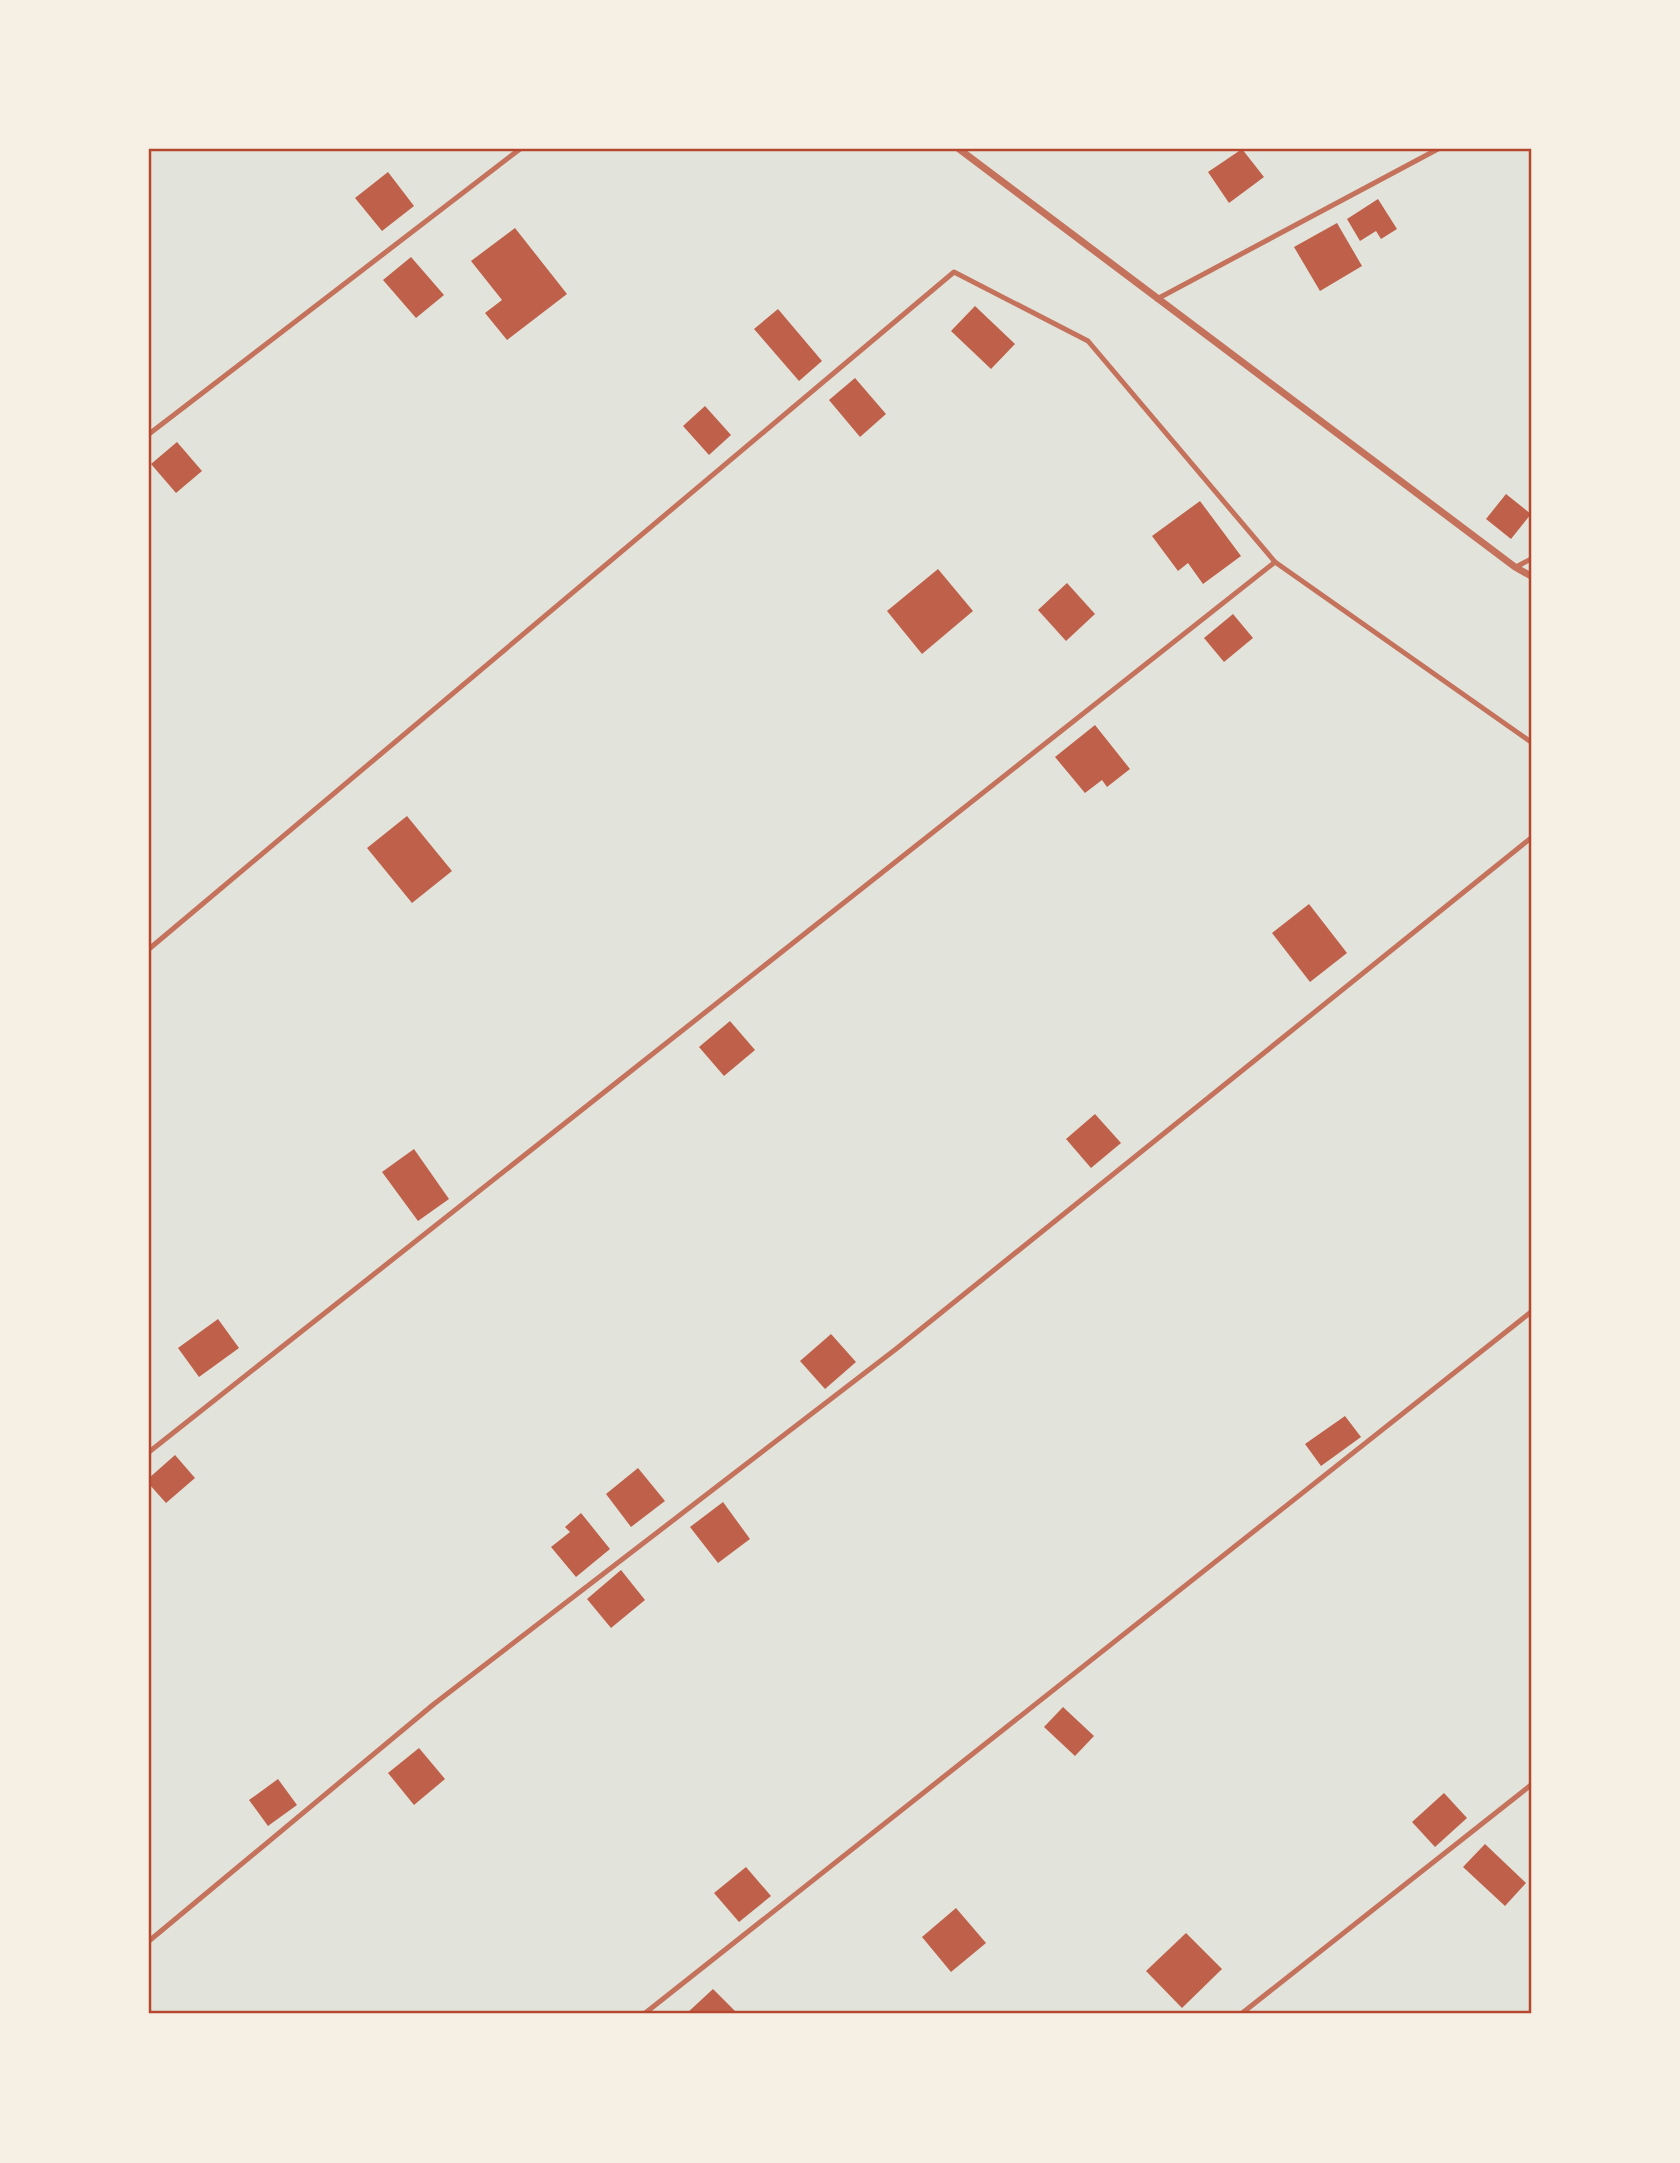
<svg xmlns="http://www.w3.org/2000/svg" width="1680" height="2163" font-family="Lora,serif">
  <rect width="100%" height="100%" fill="#f6efe4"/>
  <rect fill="#e2e4dc" x="149" y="149" width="1382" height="1865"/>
  <g fill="#bf614a">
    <polygon points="1242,149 1264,177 1229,203 1208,172"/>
    <polygon points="388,172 414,206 382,231 355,198"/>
    <polygon points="1378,199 1397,229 1381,239 1376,231 1360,241 1347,219"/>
    <polygon points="1337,223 1362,266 1320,291 1294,247"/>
    <polygon points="515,228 567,294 507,340 485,313 502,300 471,261"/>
    <polygon points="411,257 444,295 416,318 383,280"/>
    <polygon points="975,306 1015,344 991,369 951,331"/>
    <polygon points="778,309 822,361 799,381 754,329"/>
    <polygon points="855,378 886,414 860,437 829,400"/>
    <polygon points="705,406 731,435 709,455 683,426"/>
    <polygon points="177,442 202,471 176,493 151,464"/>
    <polygon points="1506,494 1531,514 1511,539 1486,519"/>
    <polygon points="1200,501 1241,556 1203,584 1188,563 1178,571 1152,536"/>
    <polygon points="938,569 973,611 922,654 887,611"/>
    <polygon points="1067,583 1095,614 1066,641 1038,610"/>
    <polygon points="1233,614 1253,638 1224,662 1204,638"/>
    <polygon points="1095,725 1130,769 1107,787 1102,780 1085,793 1055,757"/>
    <polygon points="407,816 452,871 412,903 367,848"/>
    <polygon points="1309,904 1347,953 1310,982 1272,933"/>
    <polygon points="730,1021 755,1050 724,1076 699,1047"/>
    <polygon points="1095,1114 1121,1143 1091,1168 1066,1139"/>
    <polygon points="414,1149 449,1199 418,1221 382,1172"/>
    <polygon points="218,1319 239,1348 199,1377 178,1348"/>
    <polygon points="831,1334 856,1362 825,1389 800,1361"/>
    <polygon points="1345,1416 1361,1437 1321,1466 1305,1444"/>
    <polygon points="175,1455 195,1478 166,1503 149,1484 149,1478"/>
    <polygon points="638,1468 665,1501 631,1527 606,1494"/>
    <polygon points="723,1502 750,1539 718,1563 690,1527"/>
    <polygon points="581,1513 610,1549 576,1577 551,1547 570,1532 565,1527"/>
    <polygon points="621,1570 645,1600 611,1628 587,1599"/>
    <polygon points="1063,1707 1094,1736 1075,1756 1044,1727"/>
    <polygon points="419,1748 445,1779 414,1805 388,1773"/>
    <polygon points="278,1779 297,1805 268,1826 249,1800"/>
    <polygon points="1444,1793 1467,1818 1435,1847 1412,1822"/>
    <polygon points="1485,1844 1526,1883 1505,1906 1463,1867"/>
    <polygon points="746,1867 771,1896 739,1922 714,1893"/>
    <polygon points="956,1908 986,1943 951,1972 922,1937"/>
    <polygon points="1186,1933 1222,1969 1182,2008 1146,1971"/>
    <polygon points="713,1989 738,2014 686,2014"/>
  </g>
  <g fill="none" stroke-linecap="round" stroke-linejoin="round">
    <g stroke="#c5725c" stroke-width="5">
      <polyline points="1157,299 1438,149"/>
      <polyline points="149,434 520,149"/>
      <polyline points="1516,567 1531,559"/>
      <polyline points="149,949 954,272 1088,341 1275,562 1531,742"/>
      <polyline points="149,1452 1275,562"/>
      <polyline points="149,1941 434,1704 896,1349 1531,838"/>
      <polyline points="644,2014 1531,1312"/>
      <polyline points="1241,2014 1531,1785"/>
    </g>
    <polyline stroke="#c5725c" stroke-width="7" points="959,149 1515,567 1531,576"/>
  </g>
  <rect width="1680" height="2163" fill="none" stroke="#f6efe4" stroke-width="301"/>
  <rect x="150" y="150" width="1380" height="1862" fill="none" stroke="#b5482f" stroke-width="2.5"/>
</svg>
